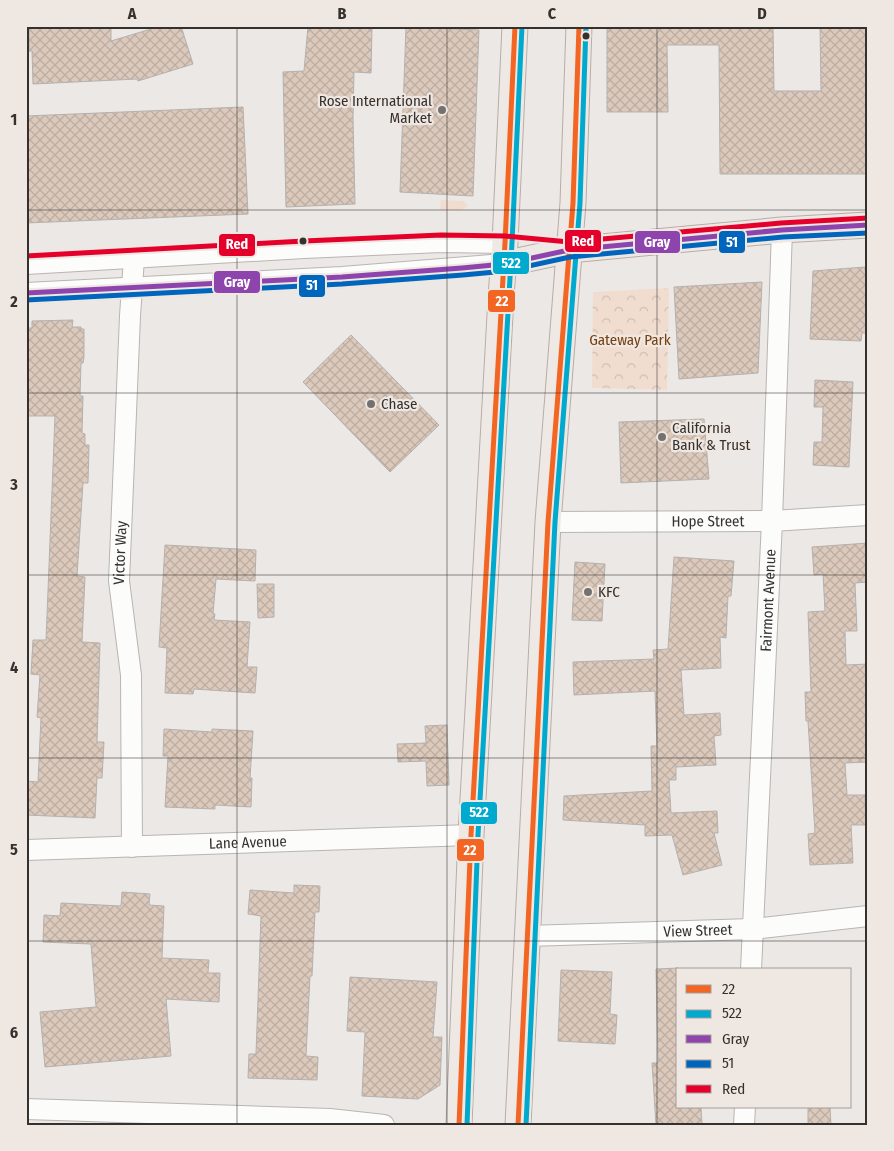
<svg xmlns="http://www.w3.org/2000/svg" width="894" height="1151" font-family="'Fira Sans Condensed',sans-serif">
  <defs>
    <pattern id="forest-crowns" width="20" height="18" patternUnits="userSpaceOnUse" patternTransform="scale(1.25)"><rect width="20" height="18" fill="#f1ddcf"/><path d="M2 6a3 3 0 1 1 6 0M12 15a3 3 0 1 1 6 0" fill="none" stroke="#cfbeb2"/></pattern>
    <pattern id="building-cross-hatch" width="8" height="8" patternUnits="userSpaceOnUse" patternTransform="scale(1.25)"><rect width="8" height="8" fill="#dbc9bb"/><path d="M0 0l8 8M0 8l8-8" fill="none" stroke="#bdada1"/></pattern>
  </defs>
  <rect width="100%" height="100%" fill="#ece8e5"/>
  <polygon fill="url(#forest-crowns)" points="669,288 667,390 592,388 593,292"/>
  <polygon fill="#f1ddcf" points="441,200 464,201 468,206 461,210 440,210"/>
  <g fill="url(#building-cross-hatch)" stroke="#b4b1af">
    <polygon points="29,26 111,26 111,41 161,26 181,26 193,64 138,81 137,79 33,84 32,51 29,51"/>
    <polygon points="308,26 372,26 371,73 354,72 353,119 355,204 286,207 283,72 304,71"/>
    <polygon points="607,26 773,26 774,91 821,91 820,26 868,26 868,174 720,174 719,45 667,45 668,112 607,112"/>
    <polygon points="406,27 479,30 473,196 400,192"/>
    <polygon points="243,107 248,214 26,223 26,116"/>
    <polygon points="865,267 865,270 868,269 868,333 862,333 861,341 810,339 813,271"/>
    <polygon points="762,282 758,373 679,379 674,287"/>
    <polygon points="73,320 72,327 81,327 81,329 84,329 84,357 83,363 81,363 80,396 83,396 82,433 85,434 85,445 89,445 88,483 83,483 77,576 85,577 82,642 100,643 97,742 104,742 102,778 97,778 95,818 26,815 26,781 38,782 41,718 37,717 40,675 31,674 33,640 46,640 55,416 26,416 26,328 32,328 32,321"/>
    <polygon points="351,335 439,425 390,472 303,382"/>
    <polygon points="815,380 853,382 849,467 813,465 814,442 822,442 823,407 814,407"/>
    <polygon points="704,419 709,479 621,483 619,422"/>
    <polygon points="868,543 868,582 855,583 857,631 845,631 846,665 868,664 868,762 845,763 847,795 865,795 866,825 851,825 853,863 810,865 808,834 815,833 808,721 806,721 805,692 811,692 808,612 825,611 823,574 814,575 812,547"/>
    <polygon points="165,545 256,550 255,581 216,579 213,614 215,614 214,620 250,622 247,667 257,667 255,693 194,689 193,694 165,693 167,648 159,647"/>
    <polygon points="674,557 734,561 731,596 728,596 726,638 720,637 721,668 681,670 684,715 720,713 721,735 714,736 716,765 676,767 676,780 669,780 671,813 717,811 718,833 714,833 722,865 683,875 672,835 645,836 645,825 563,820 564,796 652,791 651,746 657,746 655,691 574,695 573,662 654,659 653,650 668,649"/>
    <polygon points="575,562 605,564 602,621 572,620"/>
    <polygon points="257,584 274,584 274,617 258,618"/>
    <polygon points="447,725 449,785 427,786 426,761 398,762 397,744 426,743 425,726"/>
    <polygon points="164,729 212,732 212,729 253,731 250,778 252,778 251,807 215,805 215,809 165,807 168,756 163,756"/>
    <polygon points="294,885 320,886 319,912 315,912 312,976 310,976 306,1056 318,1057 317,1080 248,1078 249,1054 256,1054 261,916 248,914 250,890 294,893"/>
    <polygon points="122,892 150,894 149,905 164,906 162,958 209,960 208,973 220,973 219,1002 166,999 171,1056 45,1067 40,1012 96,1007 91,944 43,942 44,915 60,916 61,903 121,906"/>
    <polygon points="678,968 678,1107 701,1107 702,1125 656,1125 652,1063 658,1063 656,969"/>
    <polygon points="561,970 612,972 610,1014 617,1015 615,1044 558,1041"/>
    <polygon points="350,977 437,982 433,1037 442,1037 440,1085 418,1099 362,1096 365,1032 347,1031"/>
    <polygon points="808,1107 830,1107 831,1125 808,1125"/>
  </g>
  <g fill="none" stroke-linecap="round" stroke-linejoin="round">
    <defs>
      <g id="minor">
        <polyline points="26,264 304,248 441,242 505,243"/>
        <polyline points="26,293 342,277 504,264"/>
        <path id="s1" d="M548,522L772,521L868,515"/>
        <path id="s2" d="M132,847L131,675L119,581L130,316L134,258"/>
        <path id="s3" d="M26,850L471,835"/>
        <path id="s4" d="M527,936L753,929L868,916"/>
        <path id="s5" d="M751,970L772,521L782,230"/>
        <polyline points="26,1109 330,1119 384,1125"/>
        <polyline points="744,1125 745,1107"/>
      </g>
      <g id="major">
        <polyline points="504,264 569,250 782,230 868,225"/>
        <polyline points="459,1125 471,835 501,297 505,243 515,26"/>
        <polyline points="518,1125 548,522 573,203 579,26"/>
      </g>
    </defs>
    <use href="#minor" stroke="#b8b5b3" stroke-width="22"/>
    <use href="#major" stroke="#b8aca7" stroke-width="27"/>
    <use href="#minor" stroke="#fcfcfb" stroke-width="20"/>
    <use href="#major" stroke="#efe9e6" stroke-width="25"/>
    <defs>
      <g id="bus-1">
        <polyline points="459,1125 471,835 505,243 515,26"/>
        <polyline points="518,1125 548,522 573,203 579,26"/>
      </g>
      <g id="bus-2">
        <polyline points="467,1125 478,835 512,243 522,26"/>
        <polyline points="526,1125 555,522 580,203 586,26"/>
      </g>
      <polyline id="bus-3" points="26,293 342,277 462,268 504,264 569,250 782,230 868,225"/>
      <polyline id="bus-4" points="26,300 342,284 463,275 506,271 570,257 783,237 868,233"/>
      <polyline id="bus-5" points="26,256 304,241 441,235 505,236 569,242 781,223 868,218"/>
    </defs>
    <use href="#bus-1" stroke="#efe7e2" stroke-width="9"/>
    <use href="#bus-2" stroke="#efe7e2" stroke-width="9"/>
    <use href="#bus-3" stroke="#efe7e2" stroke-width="9"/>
    <use href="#bus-4" stroke="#efe7e2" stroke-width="9"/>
    <use href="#bus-5" stroke="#efe7e2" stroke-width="9"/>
    <use href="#bus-1" stroke="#f26522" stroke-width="5"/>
    <use href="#bus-2" stroke="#00a9ce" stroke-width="5"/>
    <use href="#bus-3" stroke="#8e44ad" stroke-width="5"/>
    <use href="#bus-4" stroke="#0065bd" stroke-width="5"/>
    <use href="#bus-5" stroke="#e4002b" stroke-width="5"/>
  </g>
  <path fill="none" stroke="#34312f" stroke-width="1" stroke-opacity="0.55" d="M237,26V1125M447,26V1125M657,26V1125M26,210H868M26,393H868M26,575H868M26,758H868M26,941H868"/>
  <g fill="#34312f" stroke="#efe7e2" stroke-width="2">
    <circle cx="586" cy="36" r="4.5"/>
    <circle cx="303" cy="241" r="4.5"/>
  </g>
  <g fill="#74716f" stroke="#efe7e2" stroke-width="2">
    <circle cx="442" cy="110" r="5"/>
    <circle cx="371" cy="404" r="5"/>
    <circle cx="662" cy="437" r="5"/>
    <circle cx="588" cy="592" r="5"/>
  </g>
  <g text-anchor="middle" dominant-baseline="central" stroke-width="4.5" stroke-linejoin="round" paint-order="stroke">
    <g font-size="15" fill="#34312f" stroke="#efe7e2" text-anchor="start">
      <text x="432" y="101" text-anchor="end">Rose International<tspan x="432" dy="17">Market</tspan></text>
      <text x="381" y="404">Chase</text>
      <text x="672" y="428">California<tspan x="672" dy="17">Bank &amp; Trust</tspan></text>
      <text x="598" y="592">KFC</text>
    </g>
    <g font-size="15" fill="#76400f" stroke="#efe7e2">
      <text x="630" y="340">Gateway Park</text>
    </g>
    <g font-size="15" fill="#34312f" stroke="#efe7e2">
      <text stroke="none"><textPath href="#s1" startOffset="160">Hope Street</textPath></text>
      <text stroke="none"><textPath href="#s2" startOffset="295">Victor Way</textPath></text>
      <text stroke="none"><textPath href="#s5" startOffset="370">Fairmont Avenue</textPath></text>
      <text stroke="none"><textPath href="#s3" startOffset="222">Lane Avenue</textPath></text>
      <text stroke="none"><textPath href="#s4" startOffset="171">View Street</textPath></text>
    </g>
  </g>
  <g stroke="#efe7e2" stroke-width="2">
    <rect x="564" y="229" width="38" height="24" rx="5" fill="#e4002b"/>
    <rect x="634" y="230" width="47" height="24" rx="5" fill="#8e44ad"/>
    <rect x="718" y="230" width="28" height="24" rx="5" fill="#0065bd"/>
    <rect x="218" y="233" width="38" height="24" rx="5" fill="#e4002b"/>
    <rect x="492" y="251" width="38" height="24" rx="5" fill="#00a9ce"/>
    <rect x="213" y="270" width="48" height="24" rx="5" fill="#8e44ad"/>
    <rect x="298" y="274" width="28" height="24" rx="5" fill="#0065bd"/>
    <rect x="487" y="289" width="29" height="24" rx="5" fill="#f26522"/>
    <rect x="460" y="801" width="38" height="24" rx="5" fill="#00a9ce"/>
    <rect x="456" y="838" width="29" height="24" rx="5" fill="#f26522"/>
  </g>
  <g font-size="14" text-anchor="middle" font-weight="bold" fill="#fff">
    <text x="583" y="246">Red</text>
    <text x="657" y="247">Gray</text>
    <text x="732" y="247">51</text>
    <text x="237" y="249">Red</text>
    <text x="511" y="268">522</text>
    <text x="237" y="287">Gray</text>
    <text x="312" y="290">51</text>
    <text x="502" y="306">22</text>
    <text x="479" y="817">522</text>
    <text x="470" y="855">22</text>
  </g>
  <rect width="894" height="1151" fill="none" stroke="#efe7e2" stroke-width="55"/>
  <rect x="676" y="968" width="175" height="140" fill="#efe7e2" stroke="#a49e9a"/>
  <rect x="686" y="985" width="25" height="8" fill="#f26522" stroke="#a49e9a"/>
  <text x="722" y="994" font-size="15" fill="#34312f">22</text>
  <rect x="686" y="1010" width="25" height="8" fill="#00a9ce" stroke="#a49e9a"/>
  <text x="722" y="1018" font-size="15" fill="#34312f">522</text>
  <rect x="686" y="1035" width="25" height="8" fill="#8e44ad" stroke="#a49e9a"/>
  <text x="722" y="1044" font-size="15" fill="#34312f">Gray</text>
  <rect x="686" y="1060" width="25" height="8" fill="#0065bd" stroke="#a49e9a"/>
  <text x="722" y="1068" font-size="15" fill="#34312f">51</text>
  <rect x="686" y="1085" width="25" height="8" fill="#e4002b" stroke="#a49e9a"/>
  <text x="722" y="1094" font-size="15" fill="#34312f">Red</text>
  <rect x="28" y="28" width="838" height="1096" fill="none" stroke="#34312f" stroke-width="2"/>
  <g font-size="16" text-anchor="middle" font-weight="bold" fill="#34312f">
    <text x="132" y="19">A</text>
    <text x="342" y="19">B</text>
    <text x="552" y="19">C</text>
    <text x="762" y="19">D</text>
    <text x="14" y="125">1</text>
    <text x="14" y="307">2</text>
    <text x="14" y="490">3</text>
    <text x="14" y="673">4</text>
    <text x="14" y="855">5</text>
    <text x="14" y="1038">6</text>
  </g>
</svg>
